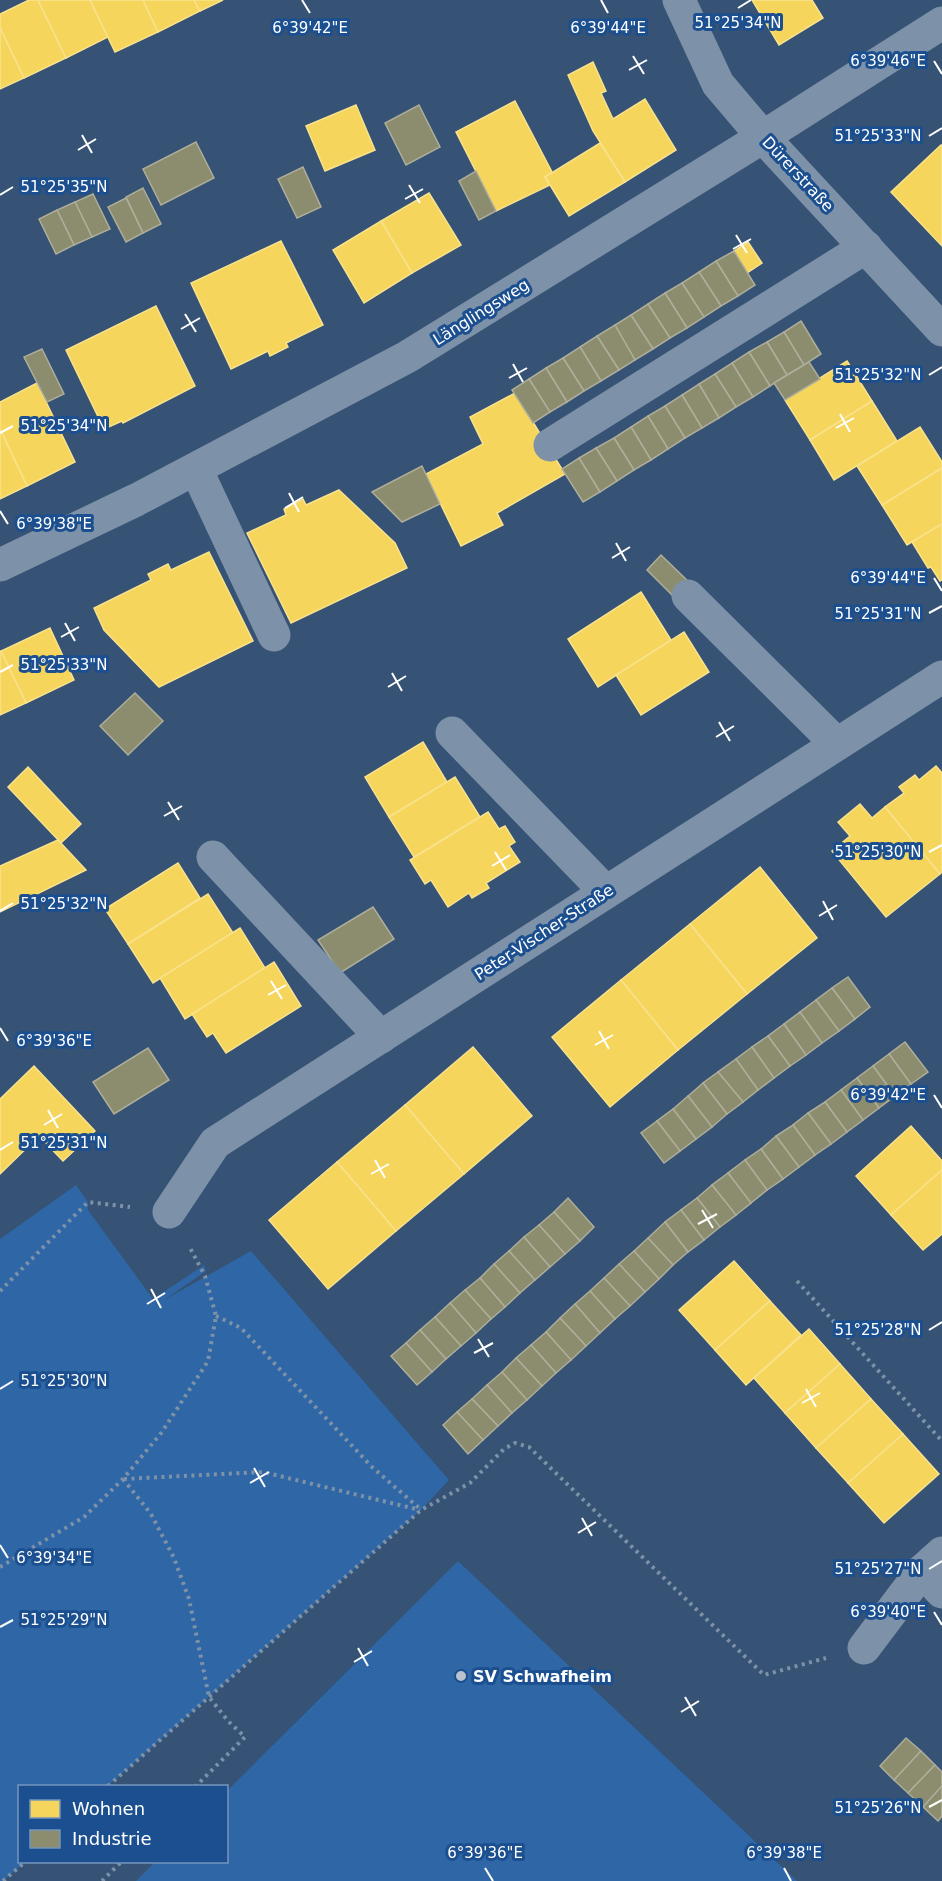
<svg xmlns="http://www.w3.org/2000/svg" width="942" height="1881" font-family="'DejaVu Sans',sans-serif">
  <rect width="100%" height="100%" fill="#365274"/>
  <g fill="#2f66a5">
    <polygon points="76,1185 88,1202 88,1210 153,1299 204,1265 206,1271 164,1300 251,1251 449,1480 421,1510 108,1786 20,1786 20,1862 25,1862 3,1881 0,1881 0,1239"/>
    <polygon points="458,1561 797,1881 136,1881 155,1862 226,1862 227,1791"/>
  </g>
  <g fill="#f6d55c" stroke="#f9e28d" stroke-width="1.5">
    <polygon points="29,0 38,0 66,58 24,78 0,28 0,14"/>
    <polygon points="38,0 90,0 108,37 66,58"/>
    <polygon points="90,0 143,0 158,32 115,52"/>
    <polygon points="143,0 194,0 200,11 158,32"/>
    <polygon points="194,0 223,0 200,11"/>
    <polygon points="752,0 812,0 823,18 779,45"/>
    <polygon points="0,28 24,78 0,89"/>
    <polygon points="593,62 606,91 601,93 613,119 645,99 676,150 625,182 593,131 568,75"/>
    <polygon points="515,101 552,172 545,177 550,185 496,211 456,132"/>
    <polygon points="356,105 375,150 325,171 306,126"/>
    <polygon points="600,143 625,182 569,216 545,177"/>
    <polygon points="941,145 942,145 942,246 891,192"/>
    <polygon points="429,193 461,245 412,273 381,221"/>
    <polygon points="381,221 412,273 364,303 333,250"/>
    <polygon points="281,241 323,325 286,343 288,347 270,356 268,351 231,369 191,283"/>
    <polygon points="748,242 762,263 747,273 734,251"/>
    <polygon points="156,306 195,386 123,423 122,421 104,429 66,350"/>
    <polygon points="847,361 872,401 810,440 785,400"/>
    <polygon points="37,383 75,462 27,486 0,429 0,402"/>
    <polygon points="515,393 565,474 497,513 503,525 461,546 426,474 483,444 470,417"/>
    <polygon points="872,401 897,441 834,480 810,440"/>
    <polygon points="920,427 942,462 942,468 882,505 857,466"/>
    <polygon points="0,429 27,486 0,499"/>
    <polygon points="942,468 942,524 907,545 882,505"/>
    <polygon points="339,490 395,543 407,568 291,623 247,533 286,515 284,509 303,499 306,505"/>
    <polygon points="942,524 942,580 940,581 931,567 928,568 912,542"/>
    <polygon points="209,552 253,641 159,687 104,630 94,608 151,580 148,574 168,564 171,570"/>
    <polygon points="641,592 671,640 598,687 568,639"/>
    <polygon points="50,628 74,680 26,703 1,651"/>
    <polygon points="684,632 709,672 641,715 616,675"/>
    <polygon points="1,651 26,703 0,715 0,652"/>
    <polygon points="423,742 447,782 389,817 365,777"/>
    <polygon points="936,766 942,773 942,872 940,874 885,807 904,793 899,787 915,775 919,780"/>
    <polygon points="28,767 81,824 61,843 8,787"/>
    <polygon points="455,777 480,817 414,857 389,817"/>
    <polygon points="860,804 872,818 885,807 940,874 886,917 832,851 850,836 838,822"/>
    <polygon points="488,812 499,829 505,826 515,842 509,846 520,862 486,883 489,888 472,898 469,893 448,907 431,880 425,884 410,860"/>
    <polygon points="58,840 86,870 0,912 0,866"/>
    <polygon points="178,863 200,898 128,944 105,909"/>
    <polygon points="760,867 817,938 747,994 690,924"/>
    <polygon points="208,894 233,933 153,983 128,944"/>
    <polygon points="690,924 747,994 678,1050 621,980"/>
    <polygon points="240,928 265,968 185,1019 160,978"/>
    <polygon points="274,962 301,1006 226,1053 213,1033 207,1037 192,1014"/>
    <polygon points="621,980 678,1050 610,1107 552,1037"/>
    <polygon points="473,1047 532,1116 464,1174 405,1105"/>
    <polygon points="34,1066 95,1131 63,1161 39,1136 0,1174 0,1099"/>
    <polygon points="405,1105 464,1174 396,1231 337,1162"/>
    <polygon points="911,1126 942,1161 942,1170 891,1215 856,1176"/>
    <polygon points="337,1162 396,1231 328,1289 269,1220"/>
    <polygon points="942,1170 942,1234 923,1250 891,1215"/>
    <polygon points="734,1261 770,1301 715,1350 679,1310"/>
    <polygon points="770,1301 801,1335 746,1385 715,1350"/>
    <polygon points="809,1329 840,1364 785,1413 754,1378"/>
    <polygon points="840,1364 871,1399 816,1448 785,1413"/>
    <polygon points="871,1399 903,1434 848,1483 816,1448"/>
    <polygon points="903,1434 939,1474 884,1523 848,1483"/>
  </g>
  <g fill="#8c8c6e" stroke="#aeae9a" stroke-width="1.5">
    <polygon points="419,105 440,147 406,165 385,123"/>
    <polygon points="196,142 214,178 161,205 143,169"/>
    <polygon points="303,167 321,207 297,218 278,179"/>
    <polygon points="476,171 496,211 479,220 459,181"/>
    <polygon points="143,188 161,224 143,233 126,197"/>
    <polygon points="93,194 110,229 92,237 75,202"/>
    <polygon points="126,198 143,233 126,242 108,207"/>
    <polygon points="75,202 92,237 74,245 57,210"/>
    <polygon points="57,210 74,245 56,254 39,219"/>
    <polygon points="734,251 755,285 738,296 716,261"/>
    <polygon points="716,261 738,296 721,306 699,272"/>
    <polygon points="699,272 721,306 704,317 682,283"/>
    <polygon points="682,283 704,317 687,328 665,293"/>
    <polygon points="665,293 687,328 670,338 648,304"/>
    <polygon points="648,304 670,338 653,349 631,315"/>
    <polygon points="631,315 653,349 635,360 615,325"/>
    <polygon points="801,321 821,354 804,365 784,332"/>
    <polygon points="615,325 635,360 619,370 597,336"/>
    <polygon points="784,332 804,365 787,375 767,342"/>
    <polygon points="597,336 619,370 601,381 580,347"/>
    <polygon points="767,342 787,375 770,386 749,352"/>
    <polygon points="580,347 601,381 584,391 563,358"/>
    <polygon points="42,349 64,394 47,402 24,357"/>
    <polygon points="749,352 770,386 753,397 732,363"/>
    <polygon points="563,358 584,391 567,402 546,368"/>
    <polygon points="809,362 820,379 785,400 774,383"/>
    <polygon points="732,363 753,397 736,407 715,374"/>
    <polygon points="546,368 567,402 550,412 529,379"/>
    <polygon points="715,374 736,407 719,418 699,384"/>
    <polygon points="529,379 550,412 533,423 512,390"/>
    <polygon points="699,384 719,418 702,428 682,395"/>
    <polygon points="682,395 702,428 685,438 665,406"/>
    <polygon points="665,406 685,438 668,449 648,416"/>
    <polygon points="648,416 668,449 651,460 631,427"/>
    <polygon points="631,427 651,460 634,470 614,438"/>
    <polygon points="614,438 634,470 617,481 596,448"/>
    <polygon points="596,448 617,481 600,492 579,458"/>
    <polygon points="579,458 600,492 583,502 562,469"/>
    <polygon points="422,466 440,504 402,522 372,492"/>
    <polygon points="661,555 693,586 678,601 647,570"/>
    <polygon points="135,693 163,721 128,755 100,726"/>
    <polygon points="373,907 394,939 340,973 318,940"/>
    <polygon points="848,977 870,1007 855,1019 832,988"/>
    <polygon points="832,988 855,1019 839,1031 816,1000"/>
    <polygon points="816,1000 839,1031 822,1043 800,1012"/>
    <polygon points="800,1012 822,1043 806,1055 784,1024"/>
    <polygon points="784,1024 806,1055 790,1066 768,1036"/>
    <polygon points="768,1036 790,1066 774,1078 752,1047"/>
    <polygon points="905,1042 928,1072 911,1084 889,1054"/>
    <polygon points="752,1047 774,1078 758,1090 736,1059"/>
    <polygon points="148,1048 169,1080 114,1114 93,1082"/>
    <polygon points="889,1054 911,1084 895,1096 873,1066"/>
    <polygon points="736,1059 758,1090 743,1102 718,1072"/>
    <polygon points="873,1066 895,1096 879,1108 857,1078"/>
    <polygon points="718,1072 743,1102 727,1114 703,1083"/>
    <polygon points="857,1078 879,1108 863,1120 841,1090"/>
    <polygon points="703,1083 727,1114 712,1127 688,1096"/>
    <polygon points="841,1090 863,1120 847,1132 825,1102"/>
    <polygon points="688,1096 712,1127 696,1139 673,1109"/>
    <polygon points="825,1102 847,1132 831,1144 808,1113"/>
    <polygon points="673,1109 696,1139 680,1151 657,1121"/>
    <polygon points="808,1113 831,1144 815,1155 793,1125"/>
    <polygon points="657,1121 680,1151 664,1163 641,1133"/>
    <polygon points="793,1125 815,1155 799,1167 776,1136"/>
    <polygon points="776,1136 799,1167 783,1179 761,1149"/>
    <polygon points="761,1149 783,1179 767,1190 745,1160"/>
    <polygon points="745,1160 767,1190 751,1203 728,1173"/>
    <polygon points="728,1173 751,1203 736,1215 712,1185"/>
    <polygon points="712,1185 736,1215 720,1227 697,1198"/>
    <polygon points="568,1198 594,1227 580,1241 554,1212"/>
    <polygon points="697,1198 720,1227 704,1240 681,1210"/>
    <polygon points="681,1210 704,1240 688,1252 665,1222"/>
    <polygon points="554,1212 580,1241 565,1254 539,1225"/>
    <polygon points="665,1222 688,1252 673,1265 648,1238"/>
    <polygon points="539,1225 565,1254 550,1267 524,1237"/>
    <polygon points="524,1237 550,1267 535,1280 509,1251"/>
    <polygon points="648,1238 673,1265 659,1279 634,1251"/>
    <polygon points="509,1251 535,1280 520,1293 494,1264"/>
    <polygon points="634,1251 659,1279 645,1292 619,1264"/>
    <polygon points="494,1264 520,1293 505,1307 480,1278"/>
    <polygon points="619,1264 645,1292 630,1306 604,1278"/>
    <polygon points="480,1278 505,1307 491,1319 465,1290"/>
    <polygon points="604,1278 630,1306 615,1319 590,1291"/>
    <polygon points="465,1290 491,1319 476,1333 450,1303"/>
    <polygon points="590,1291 615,1319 600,1333 575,1304"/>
    <polygon points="450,1303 476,1333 461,1346 435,1317"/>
    <polygon points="575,1304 600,1333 586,1346 560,1318"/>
    <polygon points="435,1317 461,1346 446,1359 420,1330"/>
    <polygon points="560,1318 586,1346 571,1360 546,1332"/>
    <polygon points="420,1330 446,1359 432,1372 406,1343"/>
    <polygon points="546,1332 571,1360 556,1373 531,1345"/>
    <polygon points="406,1343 432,1372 417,1385 391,1356"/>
    <polygon points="531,1345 556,1373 542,1386 516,1358"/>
    <polygon points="516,1358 542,1386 527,1400 502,1372"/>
    <polygon points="502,1372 527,1400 512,1413 487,1385"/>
    <polygon points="487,1385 512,1413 498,1426 472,1399"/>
    <polygon points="472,1399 498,1426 483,1440 457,1412"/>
    <polygon points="457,1412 483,1440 468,1454 443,1425"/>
    <polygon points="906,1738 921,1751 894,1780 880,1766"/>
    <polygon points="921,1751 935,1765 908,1793 894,1780"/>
    <polygon points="935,1765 942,1772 942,1786 923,1807 908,1793"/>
    <polygon points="942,1786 942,1816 938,1821 923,1807"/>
  </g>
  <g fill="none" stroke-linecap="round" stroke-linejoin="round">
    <g stroke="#7d92a8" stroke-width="4" stroke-dasharray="3 4.5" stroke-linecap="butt">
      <polyline points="797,1281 942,1441"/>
      <polyline points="0,1291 88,1202 130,1207"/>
      <polyline points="216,1316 241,1328 372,1467 419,1508"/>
      <polyline points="123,1479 151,1514 174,1558 189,1599 209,1697 228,1721 245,1737 196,1786"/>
      <polyline points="124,1479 263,1472 420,1510"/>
      <polyline points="0,1567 84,1517 123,1479 162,1432 208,1361 216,1316 205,1276 189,1246"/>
      <polyline points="108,1786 421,1510 470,1483 504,1449 515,1443 529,1447 764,1675 826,1658"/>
      <polyline points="3,1881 25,1862"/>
      <polyline points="102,1881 121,1862"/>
    </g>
    <g stroke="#7d92a8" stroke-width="33">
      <polyline points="679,0 718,84 763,137 942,330"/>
      <polyline points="550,445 866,247"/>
      <polyline points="196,469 274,635"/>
      <polyline points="0,565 136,500 407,357 763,137 942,23"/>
      <polyline points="688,596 837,744"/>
      <polyline points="452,733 606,892"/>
      <polyline points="213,857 381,1037"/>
      <polyline points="169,1212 215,1143 942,677"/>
      <polyline points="922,1571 942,1592"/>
      <polyline points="864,1648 922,1571 942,1553"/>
    </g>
  </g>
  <path fill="none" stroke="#fff" stroke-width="2" d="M302,0L310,13M601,0L608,13M738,8L751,0M633,56L644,74M934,61L942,74M629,70L647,60M82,135L92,153M929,136L942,128M78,150L96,139M409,185L420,203M0,195L13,187M405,199L423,189M736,235L747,253M733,249L751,239M185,314L196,332M181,329L200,318M513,364L523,382M929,375L942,367M509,378L527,368M840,414L850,432M836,428L854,418M0,433L13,426M289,493L299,512M285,508L303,497M0,511L8,524M616,543L626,561M612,558L630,547M934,578L942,591M929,613L942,606M65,623L75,641M61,637L79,627M0,672L13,665M392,673L402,691M388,687L406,676M719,722L730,741M716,737L734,726M168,802L179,820M164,816L182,806M495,852L506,870M929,852L942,845M492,866L510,855M823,901L833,920M0,911L13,903M819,916L837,905M271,981L282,999M268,995L286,985M0,1028L8,1041M599,1031L609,1049M595,1045L613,1035M934,1095L942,1108M48,1110L58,1128M44,1125L62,1114M0,1150L13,1142M375,1160L385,1178M371,1174L389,1164M702,1210L713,1228M698,1224L717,1214M151,1289L161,1308M147,1304L165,1293M929,1330L942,1322M478,1339L489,1357M474,1353L493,1343M0,1389L13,1381M806,1389L816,1407M802,1403L820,1393M254,1468L265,1487M250,1483L269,1472M582,1518L592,1536M578,1533L596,1522M0,1545L8,1558M929,1569L942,1561M934,1612L942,1625M0,1627L13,1620M358,1648L368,1666M354,1662L372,1651M685,1697L696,1716M681,1712L699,1701M929,1807L942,1800M485,1868L493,1881M784,1868L791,1881"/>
  <circle fill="#b9c2ce" stroke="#1b4f8f" stroke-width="2" cx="461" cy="1676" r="6"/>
  <g text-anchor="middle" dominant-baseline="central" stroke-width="6" stroke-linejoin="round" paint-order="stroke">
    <g font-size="16" fill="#fff" stroke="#1b4f8f">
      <text transform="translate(798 174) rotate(47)">Dürerstraße</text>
      <text transform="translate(481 312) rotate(-32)">Länglingsweg</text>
      <text transform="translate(544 932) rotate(-33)">Peter-Vischer-Straße</text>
    </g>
    <g font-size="16" font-weight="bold" fill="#fff" stroke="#1b4f8f" text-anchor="start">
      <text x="473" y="1676">SV Schwafheim</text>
    </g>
  </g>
  <g font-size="15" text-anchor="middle" fill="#fff" stroke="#1b4f8f" stroke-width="6" stroke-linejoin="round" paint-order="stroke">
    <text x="738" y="28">51°25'34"N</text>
    <text x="310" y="33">6°39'42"E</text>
    <text x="608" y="33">6°39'44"E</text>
    <text x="888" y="66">6°39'46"E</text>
    <text x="878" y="141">51°25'33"N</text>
    <text x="64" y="192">51°25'35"N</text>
    <text x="878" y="380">51°25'32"N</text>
    <text x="64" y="431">51°25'34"N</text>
    <text x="54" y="529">6°39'38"E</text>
    <text x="888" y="583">6°39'44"E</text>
    <text x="878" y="619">51°25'31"N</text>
    <text x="64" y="670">51°25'33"N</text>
    <text x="878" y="857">51°25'30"N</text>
    <text x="64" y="909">51°25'32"N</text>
    <text x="54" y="1046">6°39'36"E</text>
    <text x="888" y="1100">6°39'42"E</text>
    <text x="64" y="1148">51°25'31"N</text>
    <text x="878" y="1335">51°25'28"N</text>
    <text x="64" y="1386">51°25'30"N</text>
    <text x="54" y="1563">6°39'34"E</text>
    <text x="878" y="1574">51°25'27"N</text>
    <text x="888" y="1617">6°39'40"E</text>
    <text x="64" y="1625">51°25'29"N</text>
    <text x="878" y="1813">51°25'26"N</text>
    <text x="485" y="1858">6°39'36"E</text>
    <text x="784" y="1858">6°39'38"E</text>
  </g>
  <rect x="18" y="1785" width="210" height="78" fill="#1b4f8f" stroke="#7695bc" stroke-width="1.5"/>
  <rect x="30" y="1800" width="30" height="18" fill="#f6d55c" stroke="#7695bc" stroke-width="1.5"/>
  <text x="72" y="1815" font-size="18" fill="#ffffff">Wohnen</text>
  <rect x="30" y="1830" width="30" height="18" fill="#8c8c6e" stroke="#7695bc" stroke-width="1.5"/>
  <text x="72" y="1845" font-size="18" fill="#ffffff">Industrie</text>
</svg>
